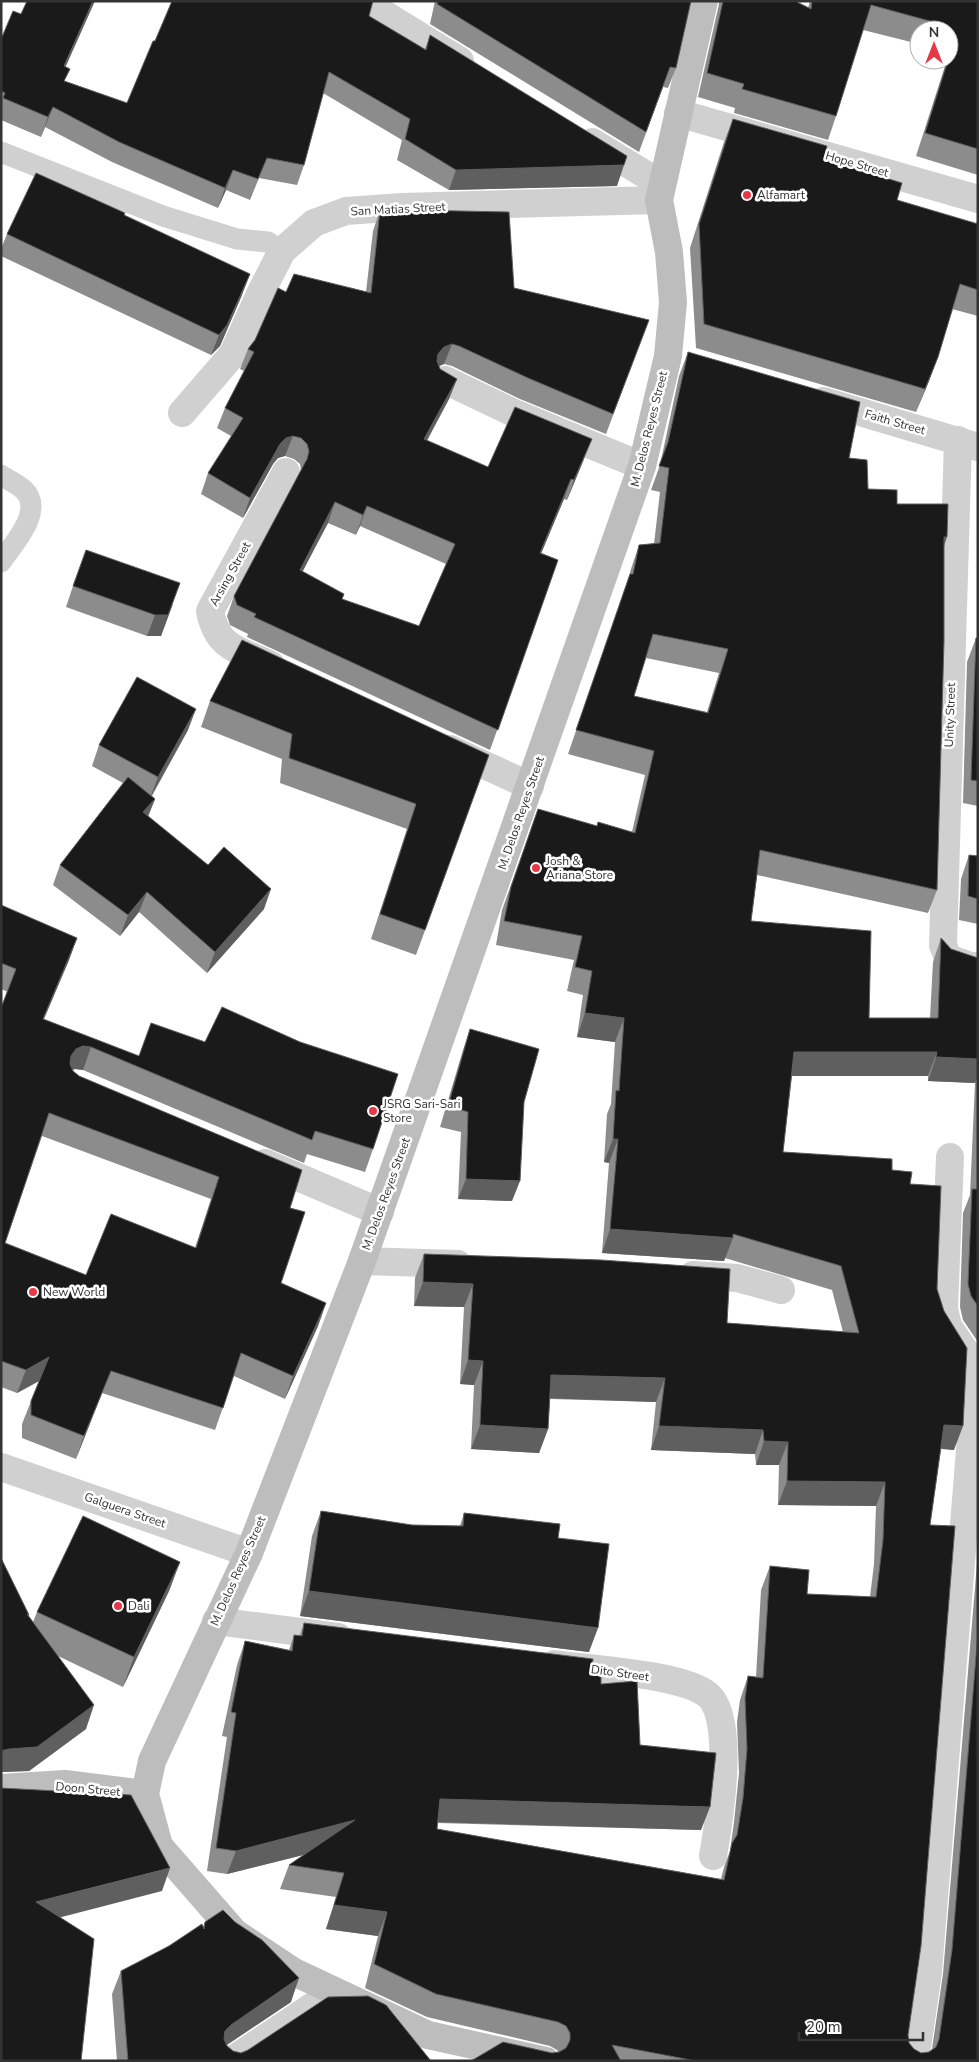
<svg xmlns="http://www.w3.org/2000/svg" width="979" height="2062" font-family="'Nunito Sans',sans-serif">
  <rect width="100%" height="100%" fill="#fff"/>
  <g fill="none" stroke-linecap="round" stroke-linejoin="round">
    <g stroke="#d0d0d0" stroke-width="21">
      <polyline points="1,152 163,216 237,239 268,242 282,251"/>
      <path d="M1,475C8,480 18,484 24,490C45,511 13,544 1,562"/>
    </g>
    <g stroke="#d0d0d0" stroke-width="28">
      <polyline points="363,1 460,61"/>
      <polyline points="678,113 978,199"/>
      <polyline points="592,142 661,184"/>
      <polyline points="445,380 514,413 642,466"/>
      <polyline points="823,401 978,447"/>
      <polyline points="182,413 233,354 261,292 282,251 314,223 346,211 402,207 659,200"/>
      <polyline points="958,440 943,945 948,958 970,966 978,966"/>
      <path d="M271,665C240,650 217,649 210,611L286,472"/>
      <polyline points="450,749 530,786"/>
      <polyline points="265,1163 380,1212"/>
      <polyline points="362,1261 458,1264"/>
      <polyline points="693,1275 737,1278 781,1290"/>
      <polyline points="1,1467 249,1553"/>
      <polyline points="216,1621 338,1637"/>
      <path d="M554,1664C588,1669 686,1674 709,1696C735,1720 719,1822 713,1856"/>
      <polyline points="231,2061 334,1992"/>
      <polyline points="915,2061 928,1972 975,1388 974,1368 965,1351 948,1326 944,1309 950,1157"/>
    </g>
    <g stroke="#bdbdbd" stroke-width="28">
      <polyline points="1,1788 65,1784 145,1794"/>
      <polyline points="546,2061 428,2035 294,1972 235,1933 159,1846 145,1794 152,1761 249,1553 362,1261 642,466 668,356 673,302 669,252 659,200 704,1"/>
    </g>
  </g>
  <g fill="#8c8c8c" fill-rule="evenodd">
    <polygon points="435,1 691,1 676,68 668,88 663,87 639,152 430,24"/>
    <polygon points="718,1 795,1 808,8 810,1 978,1 978,175 916,156 945,66 936,64 937,60 949,60 949,30 919,30 919,44 863,30 836,116 828,140 734,113 735,108 698,97 719,4"/>
    <polygon points="21,14 65,67 65,81 127,103 155,41 369,16 425,49 430,35 617,186 449,190 397,160 402,140 323,93 304,165 297,185 259,178 250,200 226,190 218,208 112,162 45,127 41,137 1,120 1,36 2,37"/>
    <polygon points="733,119 824,159 897,200 976,224 978,218 978,316 952,309 938,357 929,381 916,412 696,348 690,248 724,142"/>
    <path d="M380,210L408,213L409,210L514,288L649,320L606,434L520,399L452,366L444,364L439,366L440,369L457,379L449,399L427,441L488,467L584,459L567,500L564,499L541,553L558,560L490,750L247,637L248,634L230,625L227,616L234,596L301,470L300,464L294,459L285,456L278,458L273,464L243,518L201,494L208,473L231,436L217,428L225,408L244,371L240,369L248,349L255,340L286,292H366L373,231ZM328,523L356,535L360,526L446,564L419,626L342,599L302,571Z"/>
    <polygon points="124,215 242,295 220,346 211,355 1,256 1,249 7,234"/>
    <path d="M688,352L849,458L868,489L897,504L944,547L937,890L928,913L757,875L751,921L869,1018H930L933,962L941,938L951,949L978,958V1342L963,1320L960,1307L963,1213L970,1195L975,1083L928,1081V1076H792L783,1152L892,1170L910,1184L937,1289L954,1450L941,1449L930,1525L908,2035L909,2043L914,2049L921,2053L929,2052L932,2049L943,1974L978,1551V2061H471L558,2052L557,2050L550,2046L427,2017L365,1988L378,1936L326,1929L336,1897L280,1889L289,1865L304,1855L227,1874L207,1871L227,1737L222,1736L237,1665L245,1641L289,1650L294,1635H300L304,1623L592,1671L640,1745L701,1830L437,1823V1829L721,1879L724,1867L730,1851L734,1822L739,1773L737,1722L740,1700L748,1676L756,1677L761,1590L770,1566L807,1594L870,1597L874,1564L876,1506L778,1505L779,1465H756L755,1454L651,1450L656,1402L550,1399L548,1429L539,1453L471,1449L474,1385L460,1384L464,1307L414,1306L415,1278L424,1254L727,1323L843,1332L832,1290L725,1258L724,1261L602,1253L609,1163L604,1162L607,1114L611,1104L615,1042L577,1037L583,995L567,991L574,960L496,945L502,910L538,809L597,826L632,832L645,775L568,754L628,580L631,569L639,545L654,544L660,492L651,490L660,465L679,376ZM646,658L719,673L707,712L634,696Z"/>
    <polygon points="180,583 161,636 147,636 66,607 73,586"/>
    <polygon points="976,638 978,638 978,806 963,803 967,662"/>
    <polygon points="210,701 489,755 416,955 371,939 407,829 280,783 282,759 201,727"/>
    <polygon points="188,730 152,796 155,799 148,816 208,865 264,909 207,973 139,912 120,936 53,885 60,865 123,783 92,766 99,745"/>
    <polygon points="969,855 978,856 978,924 959,920 961,879"/>
    <path d="M1,905L77,938L69,960L44,1019L373,1149L365,1172L307,1154L304,1163L83,1070L75,1069L72,1070L73,1071L79,1076L290,1208L281,1283L326,1303L318,1326L285,1399L234,1376L215,1430L102,1393L76,1459L22,1438V1424L39,1381L17,1393L1,1387V1008L8,992L1,989ZM42,1136L211,1199L195,1248L86,1275L5,1243Z"/>
    <polygon points="470,1029 512,1201 458,1199 461,1132 440,1127 463,1050"/>
    <polygon points="321,1511 412,1525 460,1526 464,1513 558,1538 589,1652 300,1616 312,1536"/>
    <polygon points="1,1558 29,1615 29,1616 33,1622 37,1612 180,1562 169,1591 123,1687 58,1656 86,1729 29,1771 1,1772"/>
    <polygon points="205,1922 291,2002 227,2045 233,2051 241,2053 431,2061 117,2061 112,1994 121,1971 169,1946 203,1927"/>
  </g>
  <g fill="#5f5f5f">
    <polygon points="93,1 95,1 57,86 64,66"/>
    <polygon points="53,107 41,137 48,117"/>
    <polygon points="624,165 617,186 449,190 456,170"/>
    <polygon points="233,170 226,190 218,208 225,188"/>
    <polygon points="250,274 242,295 220,346 211,355 219,335"/>
    <polygon points="452,344 444,364 437,367 438,354 444,347"/>
    <polygon points="938,357 929,381 916,412 925,389"/>
    <polygon points="457,379 449,399 416,460 424,439"/>
    <polygon points="293,436 285,456 278,458 273,464 243,518 250,498 280,444 286,438"/>
    <polygon points="592,439 584,459 567,500 574,480"/>
    <polygon points="571,479 564,499 533,573 540,553"/>
    <polygon points="335,502 328,523 293,590 300,570"/>
    <polygon points="367,506 360,526 356,535 363,515"/>
    <polygon points="944,537 947,537 939,561"/>
    <polygon points="173,604 161,636 147,636 155,615"/>
    <polygon points="196,709 188,730 150,798 158,777"/>
    <polygon points="155,799 147,819 143,812"/>
    <polygon points="271,889 264,909 207,973 215,952"/>
    <polygon points="147,892 139,912 120,936 128,915"/>
    <polygon points="77,938 69,960 34,1042 43,1019"/>
    <polygon points="585,1013 624,1018 615,1042 577,1037"/>
    <polygon points="83,1046 91,1047 83,1070 75,1069 67,1072 71,1056 76,1049"/>
    <polygon points="794,1052 937,1052 928,1076 786,1076"/>
    <polygon points="936,1057 978,1059 978,1077 975,1083 928,1081"/>
    <polygon points="613,1139 618,1139 609,1163 604,1162"/>
    <polygon points="466,1179 520,1181 512,1201 458,1199"/>
    <polygon points="610,1229 733,1238 724,1261 602,1253"/>
    <polygon points="423,1282 473,1284 464,1307 414,1306"/>
    <polygon points="326,1303 318,1326 285,1399 293,1376"/>
    <polygon points="49,1357 41,1380 17,1393 26,1370"/>
    <polygon points="468,1360 483,1361 474,1385 460,1384"/>
    <polygon points="111,1371 102,1393 76,1459 84,1436"/>
    <polygon points="551,1375 665,1378 656,1402 543,1398"/>
    <polygon points="480,1425 548,1429 539,1453 471,1449"/>
    <polygon points="944,1425 963,1426 954,1450 936,1448"/>
    <polygon points="659,1426 763,1430 755,1454 651,1450"/>
    <polygon points="764,1441 788,1442 779,1465 756,1465"/>
    <polygon points="787,1481 885,1482 876,1506 778,1505"/>
    <polygon points="180,1562 169,1591 123,1687 134,1657"/>
    <polygon points="309,1591 598,1628 589,1652 300,1616"/>
    <polygon points="94,1705 86,1729 29,1771 1,1772 1,1751 9,1749"/>
    <polygon points="440,1799 710,1807 701,1830 431,1822"/>
    <polygon points="355,1820 346,1844 227,1874 236,1851"/>
    <polygon points="170,1868 162,1891 27,1926 36,1902"/>
    <polygon points="334,1905 387,1912 378,1936 326,1929"/>
    <polygon points="299,1978 291,2002 222,2048 225,2031 231,2025"/>
  </g>
  <g fill="#1a1a1a" stroke="#5f5f5f" fill-rule="evenodd">
    <polygon points="27,1 93,1 64,66 70,69 64,81 127,103 153,41 155,41 172,1 373,1 369,16 426,50 430,35 627,156 624,165 456,170 405,139 410,119 329,72 304,165 267,158 258,179 233,170 225,188 119,142 53,107 48,117 3,98 5,93 1,91 1,36 2,37 13,11 21,14"/>
    <polygon points="438,1 691,1 676,68 670,67 646,132 437,4"/>
    <polygon points="723,1 795,1 811,9 812,1 978,1 978,149 925,133 948,60 949,60 949,57 953,42 949,41 949,30 947,30 948,26 871,5 836,116 742,89 744,84 707,73"/>
    <polygon points="733,119 827,146 824,159 902,183 897,200 978,224 978,290 960,284 938,357 925,389 704,324 699,224"/>
    <polygon points="36,173 125,213 124,215 250,274 227,325 219,335 7,234"/>
    <path d="M380,210L409,213V210L509,212L514,288L649,320L613,414L528,378L459,346L452,344L444,347L438,354L437,361L440,369L457,379L424,439L488,467L515,407L592,439L574,480L571,479L540,553L558,560L498,730L254,617L256,614L237,605L234,596L307,459L309,451L307,444L301,438L293,436L286,438L280,444L250,498L208,473L243,418L225,408L254,352L248,349L255,340L278,288L286,292L294,274L371,293ZM335,502L363,515L367,506L455,544L419,626L342,599L344,594L300,570Z"/>
    <path d="M688,352L860,402L849,458L867,460L868,489L897,490V504H948L947,537H944V641L937,890L760,850L751,921L871,931L869,1018H938L941,938L951,949L978,958V1059L936,1057L937,1052H794L783,1152L892,1159V1170L912,1172L910,1184L941,1186L937,1289L944,1311L967,1348L963,1426L944,1425L930,1525L955,1526L921,1946L908,2035L909,2043L914,2049L921,2053L929,2052L936,2047L939,2039L952,1950L978,1632V2061H696L612,2045L621,2061H471L503,2042L552,2053L559,2052L566,2048L570,2040V2033L566,2026L558,2022L436,1994L374,1964L387,1912L334,1905L344,1873L289,1865L355,1820L236,1851L216,1848L236,1713L231,1712L245,1641L292,1651L294,1635L302,1636L304,1623L593,1659L592,1671H601V1684L637,1681L640,1745L716,1753L710,1807L440,1799L437,1829L724,1880L732,1843L737,1835L743,1798L747,1749L745,1698L748,1676L763,1678L770,1566L809,1570L807,1594L876,1597L883,1540L885,1482L787,1481L788,1442L764,1441L763,1430L659,1426L665,1378L551,1375L548,1429L480,1425L483,1361L468,1360L473,1284L423,1282L424,1254L601,1260L730,1269L727,1323L859,1333L841,1266L733,1234V1238L610,1229L618,1139H613L616,1090L619,1091L624,1018L585,1013L592,971L575,967L582,936L504,921L511,887L538,809L597,826L598,822L635,833L654,751L576,730L630,574H633L639,545L660,543L669,468L659,466L668,442ZM653,634L728,649L708,713L634,696Z"/>
    <polygon points="86,550 180,583 168,615 155,615 73,586"/>
    <polygon points="976,638 978,638 978,781 971,780"/>
    <polygon points="242,640 489,755 425,930 380,914 416,804 289,758 292,734 210,701"/>
    <polygon points="137,677 196,709 158,777 99,745"/>
    <polygon points="128,777 155,799 143,812 208,865 224,847 271,889 215,952 147,892 128,915 60,865"/>
    <polygon points="969,855 978,856 978,899 968,896"/>
    <path d="M1,905L77,938L43,1019L139,1056L151,1023L205,1042L222,1007L300,1042L398,1074L373,1149L315,1131L312,1140L91,1047L83,1046L76,1049L71,1056L70,1064L73,1071L79,1076L302,1170L290,1208L305,1212L281,1283L326,1303L293,1376L241,1353L223,1408L111,1371L84,1436L31,1415V1401L49,1357L26,1370L1,1361V1008L16,969L1,963ZM49,1113L219,1177L196,1248L111,1214L86,1275L5,1243Z"/>
    <polygon points="470,1029 539,1049 524,1102 520,1181 466,1179 468,1112 448,1106"/>
    <polygon points="972,1189 978,1189 978,1306 971,1296 968,1284"/>
    <polygon points="321,1511 412,1525 463,1526 464,1513 560,1524 558,1538 609,1544 598,1628 309,1591"/>
    <polygon points="83,1516 180,1562 134,1657 37,1612"/>
    <polygon points="1,1558 29,1615 27,1614 94,1705 37,1747 9,1749 1,1751"/>
    <polygon points="1,1788 131,1795 170,1868 36,1902 94,1939 81,2061 1,2061"/>
    <polygon points="223,1910 235,1922 262,1940 299,1978 231,2025 225,2031 224,2039 227,2046 233,2051 241,2053 248,2050 328,1997 368,1996 386,2005 431,2061 128,2061 121,1971 169,1946 202,1924 204,1929 205,1922"/>
  </g>
  <g fill="#e63946" stroke="#fff" stroke-width="2">
    <circle cx="747" cy="195" r="5"/>
    <circle cx="536" cy="868" r="5"/>
    <circle cx="373" cy="1111" r="5"/>
    <circle cx="33" cy="1292" r="5"/>
    <circle cx="118" cy="1606" r="5"/>
  </g>
  <g text-anchor="middle" dominant-baseline="central" stroke-width="5" stroke-linejoin="round" paint-order="stroke">
    <g font-size="12" fill="#333" stroke="#fff">
      <text transform="translate(857 164) rotate(16)">Hope Street</text>
      <text transform="translate(398 209) rotate(-3)">San Matias Street</text>
      <text transform="translate(895 422) rotate(16)">Faith Street</text>
      <text transform="translate(649 429) rotate(-76)">M. Delos Reyes Street</text>
      <text transform="translate(230 574) rotate(-61)">Arsing Street</text>
      <text transform="translate(950 715) rotate(-88)">Unity Street</text>
      <text transform="translate(521 813) rotate(-71)">M. Delos Reyes Street</text>
      <text transform="translate(386 1194) rotate(-70)">M. Delos Reyes Street</text>
      <text transform="translate(125 1510) rotate(19)">Galguera Street</text>
      <text transform="translate(238 1571) rotate(-66)">M. Delos Reyes Street</text>
      <text transform="translate(620 1673) rotate(8)">Dito Street</text>
      <text transform="translate(88 1789) rotate(5)">Doon Street</text>
    </g>
    <g font-size="12" fill="#333" stroke="#fff" text-anchor="start">
      <text x="757" y="195">Alfamart</text>
      <text x="546" y="861">Josh &amp;<tspan x="546" dy="14">Ariana Store</tspan></text>
      <text x="383" y="1104">JSRG Sari-Sari<tspan x="383" dy="14">Store</tspan></text>
      <text x="43" y="1292">New World</text>
      <text x="128" y="1606">Dali</text>
    </g>
  </g>
  <rect width="979" height="2062" fill="none" stroke="#333333" stroke-width="5"/>
  <g transform="translate(934 45)"><circle r="24" fill="#ffffff" stroke="#adadad"/>
  <path d="M0-4L9 19L0 12L-9 19Z" fill="#e63946"/>
  <text y="-8" font-size="14" font-weight="bold" text-anchor="middle" fill="#333333">N</text>
  </g>
  <path d="M799 2032v8h124v-8" fill="none" stroke="#333333" stroke-width="2.5"/>
  <text x="806" y="2032" font-size="15" fill="#333333" stroke="#ffffff" stroke-width="4" paint-order="stroke">20 m</text>
</svg>
